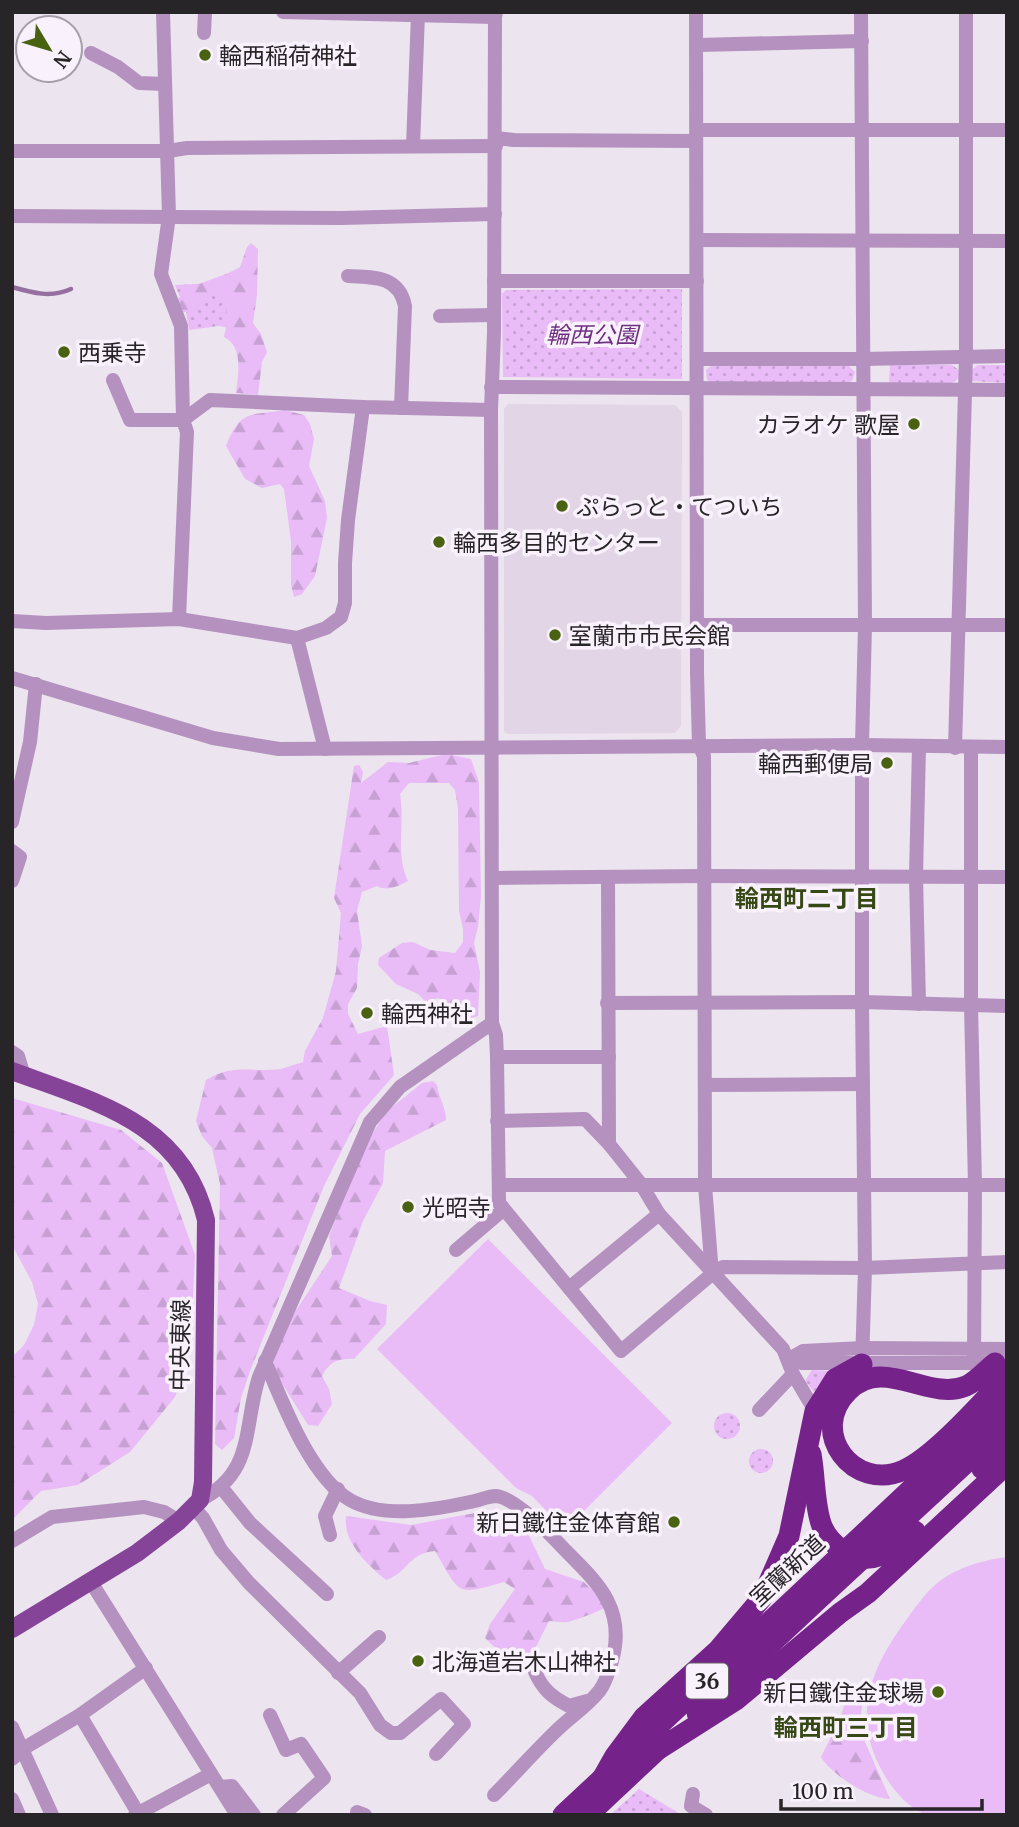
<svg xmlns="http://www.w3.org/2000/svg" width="1019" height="1827" font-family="Merriweather,'Noto Sans JP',serif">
  <defs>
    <pattern id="green-dots" width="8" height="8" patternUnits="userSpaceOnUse" patternTransform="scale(1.75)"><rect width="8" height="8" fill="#e9bbf7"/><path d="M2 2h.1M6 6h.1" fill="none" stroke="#c8a1d4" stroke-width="1.8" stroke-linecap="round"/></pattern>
    <pattern id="forest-firs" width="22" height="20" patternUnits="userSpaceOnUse" patternTransform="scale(1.75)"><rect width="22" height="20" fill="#e9bbf7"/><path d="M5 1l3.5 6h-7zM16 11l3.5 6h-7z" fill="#c8a1d4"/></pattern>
  </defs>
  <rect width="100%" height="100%" fill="#ece4ee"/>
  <polygon fill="#e2d5e6" points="508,404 675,405 682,412 681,726 675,733 508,734 504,731 504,409"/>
  <g fill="url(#green-dots)">
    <polygon points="235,282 239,329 218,326 189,330 186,311 175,285"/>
    <polygon points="682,289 682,379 503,377 502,294 506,290"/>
    <polygon points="890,365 952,365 959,370 959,378 952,383 889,383"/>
    <polygon points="978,365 1007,365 1007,383 972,381 970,371"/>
    <polygon points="711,366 849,366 855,372 852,381 846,383 710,382 707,380 706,370"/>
    <polygon points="812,1370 831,1371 814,1392 805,1381"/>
    <circle cx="727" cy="1426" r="13"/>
    <circle cx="761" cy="1461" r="12"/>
    <polygon points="639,1789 682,1815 610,1815"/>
  </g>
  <g fill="url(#forest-firs)">
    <path d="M251,243L258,249L257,295L253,323L261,334L267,352L262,362L258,395L236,393C238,374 244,347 224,337L228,317L223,298L215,294L204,299L197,312H182L177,300C192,281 219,280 240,267L247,247Z"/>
    <path d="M285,410L304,415L310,424L314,439L309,466L325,501L327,518L315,576L302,594L294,597L291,585V541L284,489L280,484L262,488L245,479L226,446C241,409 249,416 285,410Z"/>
    <path d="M446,754L471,759L479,782L481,896L478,927L474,943L480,972L478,1016L469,1019C456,1014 451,1004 438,998L426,1002L418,994L396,984L378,965L379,958L402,943L413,942L430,950L455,953L463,942V929L459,911L458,809L455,790L449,783H409L400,794C405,823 395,855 408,881C398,886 388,892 377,886L362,892L357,911L362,946L358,964L357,988L348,1004V1014L358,1034L387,1026L394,1075L360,1114L324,1186L250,1371L241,1398L234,1438L222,1450L215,1444L220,1184L212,1148L202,1136L196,1121L206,1080C235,1063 251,1073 281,1069C288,1067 296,1064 303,1062L305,1051L323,1018L336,971L341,913L334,898L354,766L359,765L363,772L361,783L388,762L409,763Z"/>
    <path d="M433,1081L437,1085C439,1098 446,1108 446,1120L385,1151L383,1183L363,1221L339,1288L370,1301L387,1305L386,1324L354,1359C339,1358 329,1362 322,1376L329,1389L332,1404L318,1426L308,1425L275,1372L273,1358L287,1324L332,1256L329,1236L361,1152L386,1112L422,1083Z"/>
    <polygon points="12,1098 121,1130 162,1163 195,1255 190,1352 175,1397 130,1452 78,1485 41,1491 12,1520 12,1357 24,1345 34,1325 38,1304 32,1282 12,1245"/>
    <path d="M496,1509L521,1519L545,1569L584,1582L605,1603L604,1608C598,1612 576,1620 568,1622C563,1623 555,1621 549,1621L537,1645L526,1658L504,1656L485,1638L490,1624L515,1589L504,1582C455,1596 461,1595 435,1551C406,1554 410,1572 386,1580C367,1564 343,1543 346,1516L411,1525Z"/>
    <path d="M851,1683H855L864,1692L861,1714L865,1742L890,1799C869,1799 831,1774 821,1757L840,1719Z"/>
  </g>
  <g fill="#e9bbf7">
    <polygon points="488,1239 672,1423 565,1530 532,1496 516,1488 377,1349"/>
    <path d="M1007,1557V1815C990,1815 934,1819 922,1813C904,1804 892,1788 882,1771C851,1715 872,1666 907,1619C915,1608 923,1596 934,1586C952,1569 982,1560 1007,1557Z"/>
  </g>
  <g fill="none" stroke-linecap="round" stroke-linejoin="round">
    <path stroke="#946fa0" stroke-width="4.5" d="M12,287C33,293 51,298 71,289"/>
    <g stroke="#b491bf" stroke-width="14">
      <polyline points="163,12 169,216 161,274 181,326 183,420 187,432 179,619"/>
      <polyline points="283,12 495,17 496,12"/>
      <polyline points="696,12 697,673 699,745 704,756 705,1185 712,1274"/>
      <polyline points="861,12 865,625 862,745 862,1002 865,1268 862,1364"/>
      <polyline points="495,17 494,333 491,410 492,1023 496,1035 497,1057 499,1203 621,1351 712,1274 723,1267 865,1268 1007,1262"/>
      <polyline points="204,33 205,12"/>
      <polyline points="697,45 862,41"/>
      <polyline points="91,53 118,67 139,83 164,84"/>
      <polyline points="697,130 1007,130"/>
      <polyline points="495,138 514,140 696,141"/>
      <polyline points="413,146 418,14"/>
      <polyline points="12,151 168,151 187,148 496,146"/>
      <polyline points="12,216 341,218 495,214"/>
      <polyline points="697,240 1007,241"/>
      <path d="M348,276C374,277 399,276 405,306L401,408"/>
      <polyline points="494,281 697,281"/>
      <polyline points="440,316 494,315"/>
      <polyline points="697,359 863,359 1007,356"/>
      <polyline points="113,380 130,420 183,420 210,400 363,407 491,410"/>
      <polyline points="491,387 1007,390"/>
      <polyline points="12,621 46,623 179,619 297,638 326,628 341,617 345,603 345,563 348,520 363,407"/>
      <polyline points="697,625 1007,625"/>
      <polyline points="297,638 325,749"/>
      <polyline points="12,678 213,738 279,749 862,745 1007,747"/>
      <polyline points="919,747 916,876 919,1004"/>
      <polyline points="955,748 966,356 966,12"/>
      <polyline points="971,748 971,1005 975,1185 974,1363"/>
      <polyline points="12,822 30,742 36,684"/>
      <polyline points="12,851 20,857 12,881"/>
      <polyline points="608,877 609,1144"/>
      <polyline points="492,878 704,876 1007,877"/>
      <polyline points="607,1003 862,1002 1007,1006"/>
      <polyline points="12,1052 18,1056 24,1076"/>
      <polyline points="497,1057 609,1057"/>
      <polyline points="705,1085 863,1084"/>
      <polyline points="497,1121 585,1119 609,1144 641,1184 659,1214 783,1349 793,1374 815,1411"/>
      <polyline points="499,1185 1007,1185"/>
      <polyline points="456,1250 503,1210"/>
      <polyline points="569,1288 659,1214"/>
      <polyline points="789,1359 803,1351 863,1348 1007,1349"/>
      <polyline points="789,1359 802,1363 1007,1363"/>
      <path d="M265,1361C282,1401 310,1477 350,1500C383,1519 434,1510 470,1502C478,1501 488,1496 496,1496C516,1498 552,1536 566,1551C600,1585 626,1610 612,1661C609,1670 606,1682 600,1690C589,1705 570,1717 557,1730C535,1751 515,1774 494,1795"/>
      <polyline points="759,1410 793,1374"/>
      <polyline points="221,1487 250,1523 327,1594"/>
      <path d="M200,1500C255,1473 243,1427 259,1377L370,1122L400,1087L492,1023"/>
      <polyline points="194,1508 203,1518 221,1550 249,1583 360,1693 380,1725 391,1733 400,1733 441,1699 464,1724 436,1754"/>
      <polyline points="330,1535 325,1516 338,1489"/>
      <polyline points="12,1541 52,1517 144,1507 164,1512 179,1521"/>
      <polyline points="91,1582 237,1815"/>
      <path d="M535,1672C543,1690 552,1697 569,1706L587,1701"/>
      <polyline points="338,1673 379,1637"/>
      <polyline points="80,1715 138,1813"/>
      <polyline points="270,1715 286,1750 301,1744 324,1778 283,1815"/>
      <polyline points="12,1727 52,1815"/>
      <polyline points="12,1759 26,1747 80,1715 146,1668"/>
      <polyline points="221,1787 232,1786 254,1815"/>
      <polyline points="693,1794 691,1806 706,1815"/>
      <polyline points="12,1799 19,1815"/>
      <polyline points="357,1812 365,1815"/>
      <polyline points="135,1815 211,1774"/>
    </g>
    <path stroke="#864499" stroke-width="18" d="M12,1071C95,1102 183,1122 206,1220L203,1482L200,1500L179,1521L137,1553L12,1629"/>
    <g stroke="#75238a" stroke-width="21">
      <path d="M995,1363C986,1370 976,1382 966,1386C928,1402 884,1355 848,1391C807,1432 854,1493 904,1470C935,1456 982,1402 1007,1376"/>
      <path d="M811,1454C815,1476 814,1499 820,1520C823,1532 832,1543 842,1550C871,1569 892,1552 915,1531"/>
      <polyline points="982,1469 1007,1446"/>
      <polyline points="697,1713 823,1595"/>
      <polyline points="659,1749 736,1700 840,1613 868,1593 1007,1464"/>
      <polyline points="602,1779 615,1756 644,1717 718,1650 762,1598 789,1536 815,1411 835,1379 862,1364"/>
      <polyline points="563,1815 811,1583"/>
      <polyline points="588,1815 668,1740"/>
    </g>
    <g stroke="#75238a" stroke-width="21">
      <polyline points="811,1583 1007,1399"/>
      <polyline points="823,1595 1007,1425"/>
    </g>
  </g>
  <g fill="#486212" stroke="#f9f1fc" stroke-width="2.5">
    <circle cx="205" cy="55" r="7"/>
    <circle cx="64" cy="352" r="7"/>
    <circle cx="914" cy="424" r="7"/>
    <circle cx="562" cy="506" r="7"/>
    <circle cx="439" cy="542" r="7"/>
    <circle cx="555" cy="635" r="7"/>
    <circle cx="887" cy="763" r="7"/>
    <circle cx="367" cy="1013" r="7"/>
    <circle cx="408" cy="1207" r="7"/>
    <circle cx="674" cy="1522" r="7"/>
    <circle cx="418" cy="1661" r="7"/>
    <circle cx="938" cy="1692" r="7"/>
  </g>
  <g text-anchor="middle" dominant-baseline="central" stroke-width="7" stroke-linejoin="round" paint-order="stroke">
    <rect fill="#f9f1fc" stroke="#666268" stroke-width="2" x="686" y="1663.5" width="42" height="35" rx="5"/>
    <g font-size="21" font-weight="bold" fill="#272528">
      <text x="707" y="1681">36</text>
    </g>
    <g font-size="23" fill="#272528" stroke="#f9f1fc" text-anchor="start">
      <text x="219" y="55">輪西稲荷神社</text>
      <text x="78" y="352">西乗寺</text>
      <text x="900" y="424" text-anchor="end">カラオケ 歌屋</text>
      <text x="576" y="506">ぷらっと・てついち</text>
      <text x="453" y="542">輪西多目的センター</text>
      <text x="569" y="635">室蘭市市民会館</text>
      <text x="873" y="763" text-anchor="end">輪西郵便局</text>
      <text x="381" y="1013">輪西神社</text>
      <text x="422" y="1207">光昭寺</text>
      <text x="660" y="1522" text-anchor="end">新日鐵住金体育館</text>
      <text x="432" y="1661">北海道岩木山神社</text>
      <text x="924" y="1692" text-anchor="end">新日鐵住金球場</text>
    </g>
    <g font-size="23" font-style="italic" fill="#6f3081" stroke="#f9f1fc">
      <text x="592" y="334">輪西公園</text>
    </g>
    <g font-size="23" fill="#272528" stroke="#f9f1fc">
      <text transform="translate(180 1345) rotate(-89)">中央東線</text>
      <text transform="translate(787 1570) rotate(-43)">室蘭新道</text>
    </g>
    <g font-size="24" font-weight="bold" fill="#364915" stroke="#f9f1fc">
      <text x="807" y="898">輪西町二丁目</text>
      <text x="846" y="1727">輪西町三丁目</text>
    </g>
  </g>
  <rect width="1019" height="1827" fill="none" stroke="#272528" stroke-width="28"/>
  <g transform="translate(49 49) rotate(128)"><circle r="33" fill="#f9f1fc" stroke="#a59fa7" stroke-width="2"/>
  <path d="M0-5L12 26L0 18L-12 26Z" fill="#486212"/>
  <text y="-10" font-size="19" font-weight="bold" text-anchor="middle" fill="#272528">N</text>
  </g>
  <path d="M781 1799v10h201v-10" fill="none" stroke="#272528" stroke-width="3.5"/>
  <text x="792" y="1799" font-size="21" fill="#272528" stroke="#f9f1fc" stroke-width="5" paint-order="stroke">100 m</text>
</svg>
